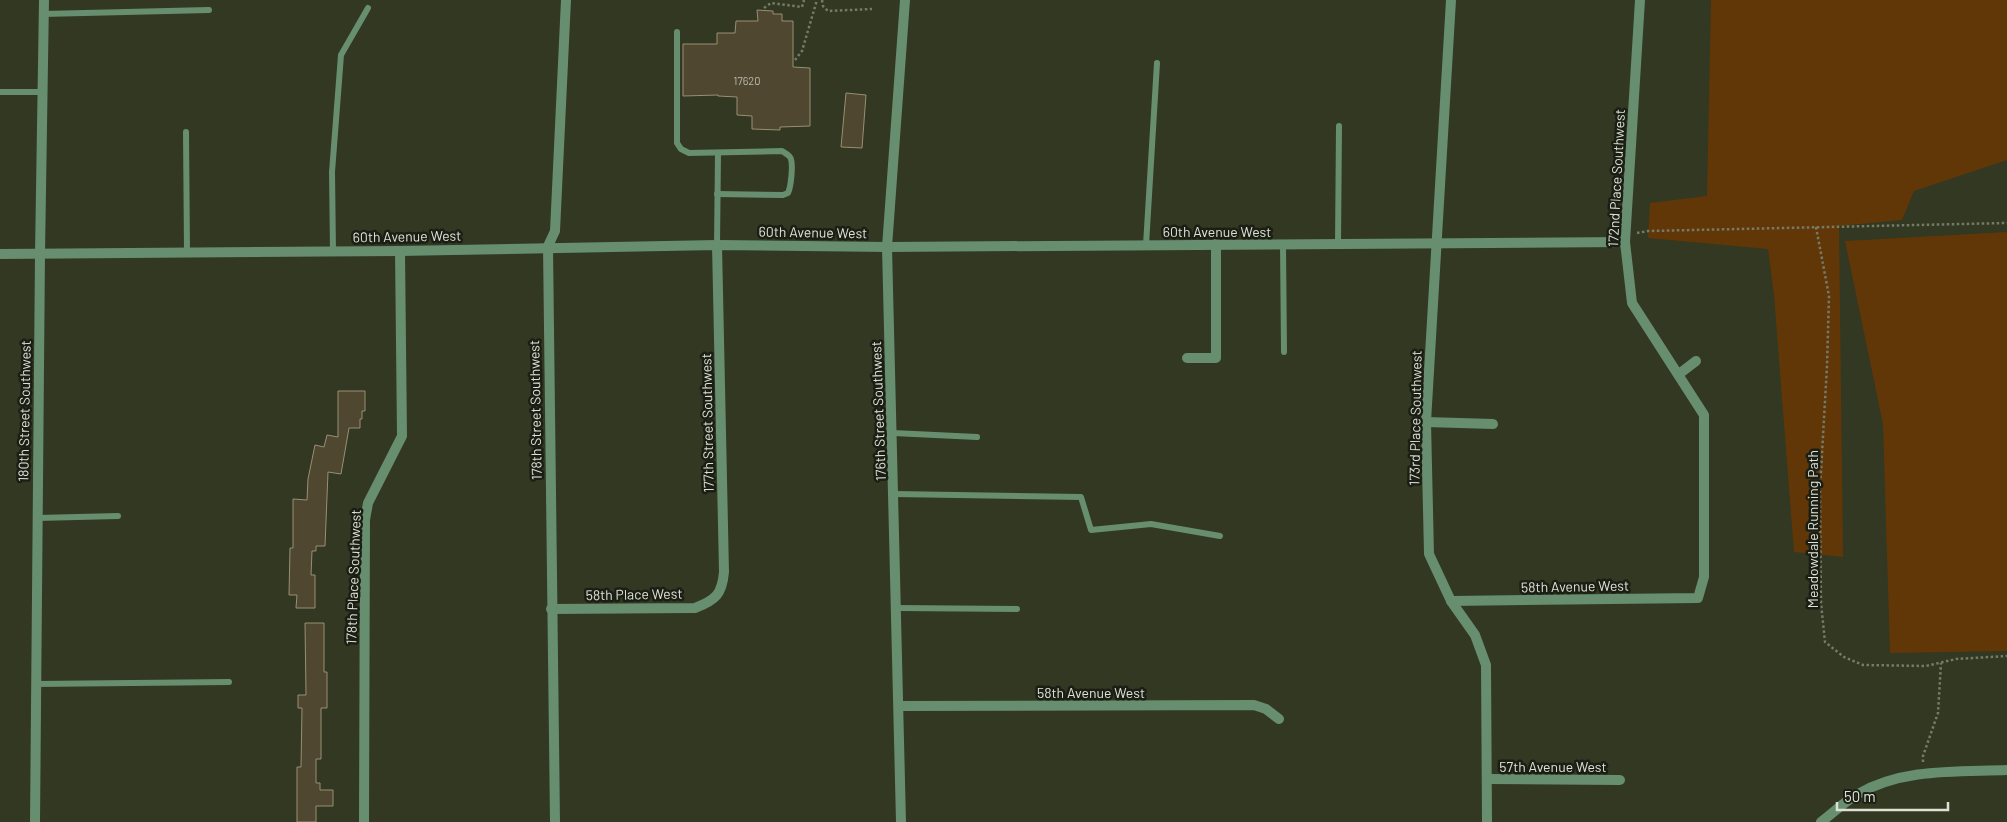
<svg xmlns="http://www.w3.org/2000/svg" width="2007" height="822" font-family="Barlow,sans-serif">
  <rect width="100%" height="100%" fill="#323821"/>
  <g fill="#613708">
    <polygon points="1711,0 2007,0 2007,160 1914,191 1902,220 1839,226 1843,557 1794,552 1774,295 1768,249 1648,238 1650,203 1707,196"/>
    <polygon points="2007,232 2007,651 1890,653 1883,424 1845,241"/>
  </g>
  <g fill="#504730" stroke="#988f75">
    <polygon points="757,10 773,11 773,14 782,14 782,21 793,21 793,67 810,68 810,126 780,127 780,130 752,129 752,116 737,115 737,97 718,96 718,95 683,96 683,44 717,44 717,33 735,33 736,21 758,21"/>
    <polygon points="846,93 866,95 862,148 841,147"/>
    <polygon points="338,391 365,391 365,411 362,411 362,419 360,419 360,428 349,428 341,474 328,472 325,546 316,546 316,551 312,551 311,575 315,575 315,608 296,608 297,595 289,595 290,548 293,548 293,499 307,500 308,479 315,445 324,447 327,435 338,437"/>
    <polygon points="305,623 324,623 324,672 327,672 327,708 321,708 321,759 316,759 316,783 320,783 320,790 333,790 333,806 316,806 316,822 297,822 297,767 301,767 302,708 298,708 298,695 306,695"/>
  </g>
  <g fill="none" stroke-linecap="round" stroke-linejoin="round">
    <g stroke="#767b67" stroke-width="2.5" stroke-dasharray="2.5 2.5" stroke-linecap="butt">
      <polyline points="822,0 823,6 828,11 872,9"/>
      <polyline points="764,8 771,3 802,7 804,0"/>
      <polyline points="795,60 802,51 817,0"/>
      <polyline points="1816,227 1829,296 1827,366 1820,489 1821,603 1825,642 1844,657 1863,665 1926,666 1956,659 2007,656"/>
      <polyline points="1637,233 1648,231 2007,223"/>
      <polyline points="1923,762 1923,756 1938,713 1941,663"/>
    </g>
    <g stroke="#678e6e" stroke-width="6">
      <polyline points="43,14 209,10"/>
      <path d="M677,32V143L681,149L689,153L782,151C785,153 790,155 791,159C793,166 791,187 788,193L783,195L717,194"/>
      <polyline points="0,92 42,92"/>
      <polyline points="186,132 187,252"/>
      <polyline points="1283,244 1284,352"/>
      <polyline points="1338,244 1339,126"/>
      <polyline points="717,245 718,154"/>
      <polyline points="1146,245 1157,63"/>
      <polyline points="333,251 332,172 341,55 368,8"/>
      <polyline points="893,433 977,437"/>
      <polyline points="894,494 1081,497 1091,530 1151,524 1220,536"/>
      <polyline points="37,518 118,516"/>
      <polyline points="897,608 1017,609"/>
      <polyline points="35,684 229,682"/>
    </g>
    <g stroke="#678e6e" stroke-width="10">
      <polyline points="1451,0 1426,422 1429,554 1451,601 1475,635 1486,665 1487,822"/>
      <polyline points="0,254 400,251 717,245 887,247 1625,242"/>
      <polyline points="1187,358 1216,358 1216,244"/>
      <polyline points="1679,374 1696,361"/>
      <polyline points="1426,422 1493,424"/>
      <polyline points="1451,601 1698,598 1704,577 1704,415 1632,303 1625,242 1640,0"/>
      <path d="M551,609L695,608C716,600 722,594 724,572L717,245"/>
      <polyline points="899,706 1254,705 1266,709 1279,719"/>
      <polyline points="1487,779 1620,780"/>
      <polyline points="35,822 40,254 44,0"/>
      <polyline points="364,822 365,520 368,503 402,436 400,251"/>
      <polyline points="555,822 548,246 555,231 566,0"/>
      <path d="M1821,822C1833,813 1845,801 1858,794C1903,768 1956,772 2007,770"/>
    </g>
    <polyline stroke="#678e6e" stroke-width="10" points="901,822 887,247 905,0"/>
  </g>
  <g text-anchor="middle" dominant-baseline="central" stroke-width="5" stroke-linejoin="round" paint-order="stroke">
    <g font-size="11" fill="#babbab">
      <text x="747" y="80">17620</text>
    </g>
    <g font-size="14" fill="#dee2d4" stroke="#1b1e14">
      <text transform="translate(1616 178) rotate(-87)">172nd Place Southwest</text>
      <text x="1217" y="231">60th Avenue West</text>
      <text transform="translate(813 232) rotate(1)">60th Avenue West</text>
      <text transform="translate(407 236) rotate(-1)">60th Avenue West</text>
      <text transform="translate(535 410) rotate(-91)">178th Street Southwest</text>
      <text transform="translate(24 411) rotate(-89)">180th Street Southwest</text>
      <text transform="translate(878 411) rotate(-92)">176th Street Southwest</text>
      <text transform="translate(1415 418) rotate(-89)">173rd Place Southwest</text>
      <text transform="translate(707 423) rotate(-91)">177th Street Southwest</text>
      <text transform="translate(1812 529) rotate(-90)">Meadowdale Running Path</text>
      <text transform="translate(353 577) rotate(-88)">178th Place Southwest</text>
      <text transform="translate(1575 586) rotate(-1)">58th Avenue West</text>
      <text transform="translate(634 594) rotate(-1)">58th Place West</text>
      <text x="1091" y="692">58th Avenue West</text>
      <text x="1553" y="766">57th Avenue West</text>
    </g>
  </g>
  <path d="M1837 802v8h111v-8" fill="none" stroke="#dee2d4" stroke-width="2.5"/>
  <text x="1844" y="802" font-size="15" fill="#dee2d4" stroke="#1b1e14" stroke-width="4" paint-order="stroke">50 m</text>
</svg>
